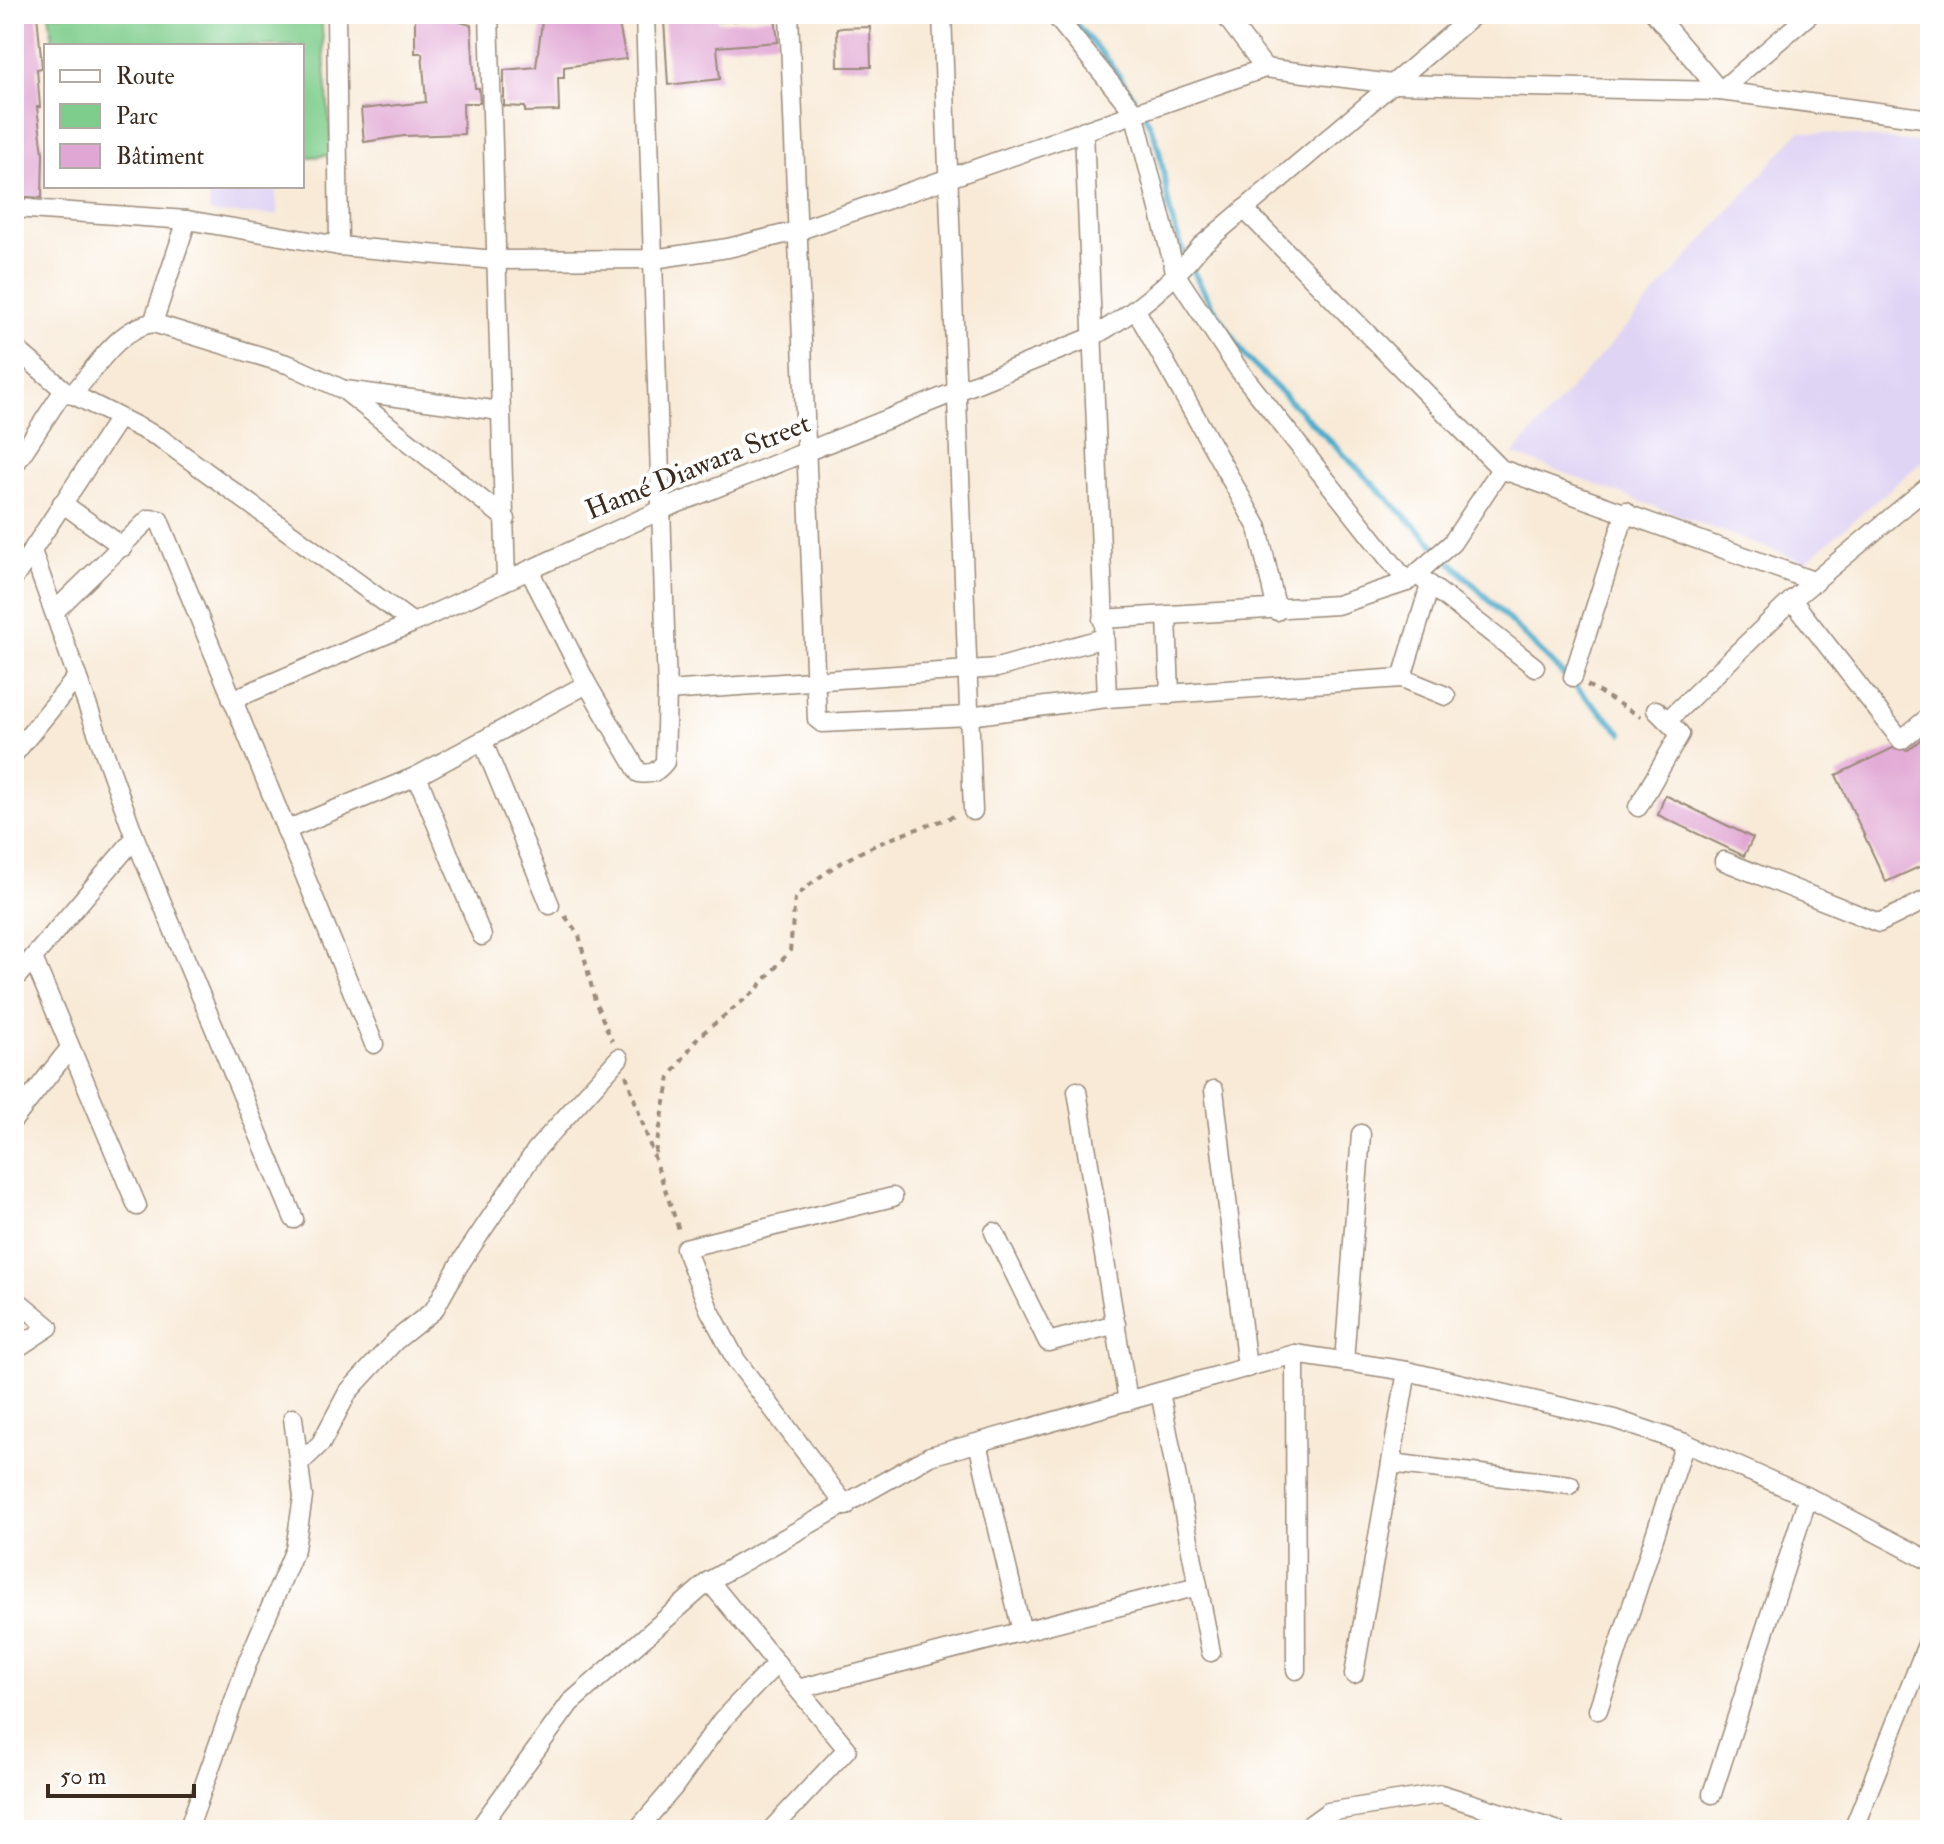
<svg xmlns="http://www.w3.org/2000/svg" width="1944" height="1844" font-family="'IM FELL Double Pica',serif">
  <rect width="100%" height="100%" fill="#fff"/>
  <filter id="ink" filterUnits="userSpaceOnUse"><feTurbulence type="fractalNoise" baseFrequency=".0125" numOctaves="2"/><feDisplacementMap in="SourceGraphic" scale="16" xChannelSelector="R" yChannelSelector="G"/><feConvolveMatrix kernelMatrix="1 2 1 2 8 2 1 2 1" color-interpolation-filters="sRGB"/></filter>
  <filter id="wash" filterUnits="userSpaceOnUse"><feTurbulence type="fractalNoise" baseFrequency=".006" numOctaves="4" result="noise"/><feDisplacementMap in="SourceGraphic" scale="32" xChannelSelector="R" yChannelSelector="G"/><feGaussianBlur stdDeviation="1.8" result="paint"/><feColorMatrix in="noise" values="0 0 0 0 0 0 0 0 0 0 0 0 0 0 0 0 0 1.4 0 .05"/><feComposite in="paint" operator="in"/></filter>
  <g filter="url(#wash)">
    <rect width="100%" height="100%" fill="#f8ead7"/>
    <g fill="#e0d4f4">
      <polygon points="1800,131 1930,143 1930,455 1805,562 1513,454"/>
      <polygon points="208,186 275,186 278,215 210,213"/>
    </g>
    <polygon fill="#7fcd8c" stroke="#5d7c55" stroke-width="2" points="49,14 321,14 332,155 302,158 302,46 54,46"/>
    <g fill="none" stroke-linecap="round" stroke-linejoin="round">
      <g stroke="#4aaac9" stroke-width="6">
        <polyline points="1067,14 1110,63 1133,97"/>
        <path d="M1143,113C1165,146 1162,183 1172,220C1187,270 1217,314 1246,357L1622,733"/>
      </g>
    </g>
    <g id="blocks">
      <g fill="#e1a7d4">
        <polygon points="14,14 37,14 42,68 37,69 40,107 37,107 43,153 42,198 14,196"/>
        <polygon points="543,14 617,14 626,59 564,67 564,78 558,78 559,111 525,112 525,107 504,106 504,70 536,67"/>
        <polygon points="438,16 471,25 475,88 479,88 480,103 463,103 464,134 404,136 364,142 361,109 426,102 422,53 415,53 415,17"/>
        <polygon points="717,16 718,22 775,17 778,42 717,47 720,79 668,85 664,20"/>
        <polygon points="870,27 871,67 838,67 837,28"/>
        <polygon points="1930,732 1930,862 1886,882 1836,775 1893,748 1908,750"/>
        <polygon points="1665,795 1753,838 1744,856 1658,815"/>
      </g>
    </g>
  </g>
  <g filter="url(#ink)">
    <use href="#blocks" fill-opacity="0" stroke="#9a8a7a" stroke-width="2"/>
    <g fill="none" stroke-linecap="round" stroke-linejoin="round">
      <defs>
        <g id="street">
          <polyline points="336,14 339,246"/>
          <polyline points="489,14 506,580"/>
          <polyline points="789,14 817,719 822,723 969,716 1107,698 1402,678 1446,696"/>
          <polyline points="942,14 973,811"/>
          <polyline points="1054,14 1134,112 1176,275 1239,370 1407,582"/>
          <polyline points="1224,14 1265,68"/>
          <polyline points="1655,14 1720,91 1810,14"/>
          <polyline points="1084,130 1107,698"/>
          <polyline points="14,208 187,220 339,246 495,260 653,259 728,248 797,231 1265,68 1392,84 1720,91 1930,119"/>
          <polyline points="1244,209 1501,469 1816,582"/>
          <polyline points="1137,312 1258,528 1277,611"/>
          <polyline points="153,323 187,220"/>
          <polyline points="14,347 64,390 160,438 413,623"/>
          <polyline points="345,390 500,411"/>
          <path d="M72,395C95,369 118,328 153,323L290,365L344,390L506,519"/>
          <polyline points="14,466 64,390"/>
          <polyline points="62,503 123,547"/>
          <polyline points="32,551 135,838 294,1219"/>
          <path d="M529,570L587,684L639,773C652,775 657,772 665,762L667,691L645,14"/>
          <polyline points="1416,574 1535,667"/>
          <polyline points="14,578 119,418"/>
          <polyline points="1792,600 1901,740 1930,716"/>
          <polyline points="55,611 149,519 159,520 374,1044"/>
          <polyline points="1167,616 1170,694"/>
          <polyline points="1102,619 1337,605 1407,582 1452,543 1501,469"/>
          <polyline points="1573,677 1626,511"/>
          <polyline points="1402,678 1430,585"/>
          <polyline points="667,691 997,668 1104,638"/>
          <path d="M232,700L413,623L661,510L1092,337C1135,313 1170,285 1201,246L1475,14"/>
          <polyline points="1667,721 1792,600 1930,485"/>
          <polyline points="483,742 550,905"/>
          <polyline points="14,754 77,677"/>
          <polyline points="417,776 482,936"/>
          <polyline points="1638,807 1680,734 1656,710"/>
          <polyline points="286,830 417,776 587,684"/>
          <polyline points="1724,861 1879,923 1930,898"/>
          <polyline points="33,958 137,1206"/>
          <polyline points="14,980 135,838"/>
          <polyline points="1214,1090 1247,1368"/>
          <polyline points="1077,1091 1128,1401"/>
          <polyline points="14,1119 70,1048"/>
          <polyline points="994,1232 1048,1342 1116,1324"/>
          <polyline points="14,1298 49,1327 14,1350"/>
          <polyline points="1295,1354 1296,1670"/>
          <polyline points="1344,1362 1361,1134"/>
          <polyline points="1160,1392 1211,1652"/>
          <polyline points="978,1443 1022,1632"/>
          <polyline points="1391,1463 1570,1485"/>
          <polyline points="299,1464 321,1443 348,1392 395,1341 434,1310 459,1265 536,1150 619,1058"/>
          <polyline points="846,1506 736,1360 709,1309 685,1248 893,1197"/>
          <polyline points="709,1581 847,1749 771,1830"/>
          <polyline points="1354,1674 1407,1371"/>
          <polyline points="798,1689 1198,1586"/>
          <polyline points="1598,1710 1685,1443"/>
          <polyline points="1712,1794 1808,1497"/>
          <polyline points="188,1830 248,1661 295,1549 303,1497 293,1418"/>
          <polyline points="478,1830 570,1703 709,1581 930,1456 1295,1354 1407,1371 1614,1419 1685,1443 1808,1497 1930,1561"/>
          <polyline points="637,1830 673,1788 722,1720 777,1663"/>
          <polyline points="1303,1830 1328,1812 1441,1794 1556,1830"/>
          <polyline points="1853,1830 1930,1637"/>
        </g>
      </defs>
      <use href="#street" stroke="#9a8a7a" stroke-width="21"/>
      <g stroke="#9a8a7a" stroke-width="4" stroke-dasharray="6 6" stroke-linecap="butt">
        <polyline points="1587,685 1641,717"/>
        <polyline points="565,916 579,935 595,1001 612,1041"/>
        <polyline points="626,1075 680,1233"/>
        <path d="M655,1153L670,1077L698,1037L755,991L790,951L795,898C843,852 894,837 955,816"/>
      </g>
      <use href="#street" stroke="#fff" stroke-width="18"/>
    </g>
  </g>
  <g text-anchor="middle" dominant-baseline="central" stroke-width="8" stroke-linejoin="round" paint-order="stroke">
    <g font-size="28" fill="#3b2a1e" stroke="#fff">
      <text transform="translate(698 467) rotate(-22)">Hamé Diawara Street</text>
    </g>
  </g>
  <rect width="1944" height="1844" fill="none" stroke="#fff" stroke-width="48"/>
  <rect x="44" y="44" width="260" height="144" fill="#ffffff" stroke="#b1aaa5" stroke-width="2"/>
  <rect x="60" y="70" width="40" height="12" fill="#ffffff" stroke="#b1aaa5" stroke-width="2"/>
  <text x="116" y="84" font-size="24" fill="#3b2a1e">Route</text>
  <rect x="60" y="104" width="40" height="24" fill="#7fcd8c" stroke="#b1aaa5" stroke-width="2"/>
  <text x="116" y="124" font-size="24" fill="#3b2a1e">Parc</text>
  <rect x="60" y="144" width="40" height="24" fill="#e1a7d4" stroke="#b1aaa5" stroke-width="2"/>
  <text x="116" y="164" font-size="24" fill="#3b2a1e">Bâtiment</text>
  <path d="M48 1784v12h146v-12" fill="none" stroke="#3b2a1e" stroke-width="4"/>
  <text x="60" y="1784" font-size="24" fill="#3b2a1e" stroke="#ffffff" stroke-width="6" paint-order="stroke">50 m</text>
</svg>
